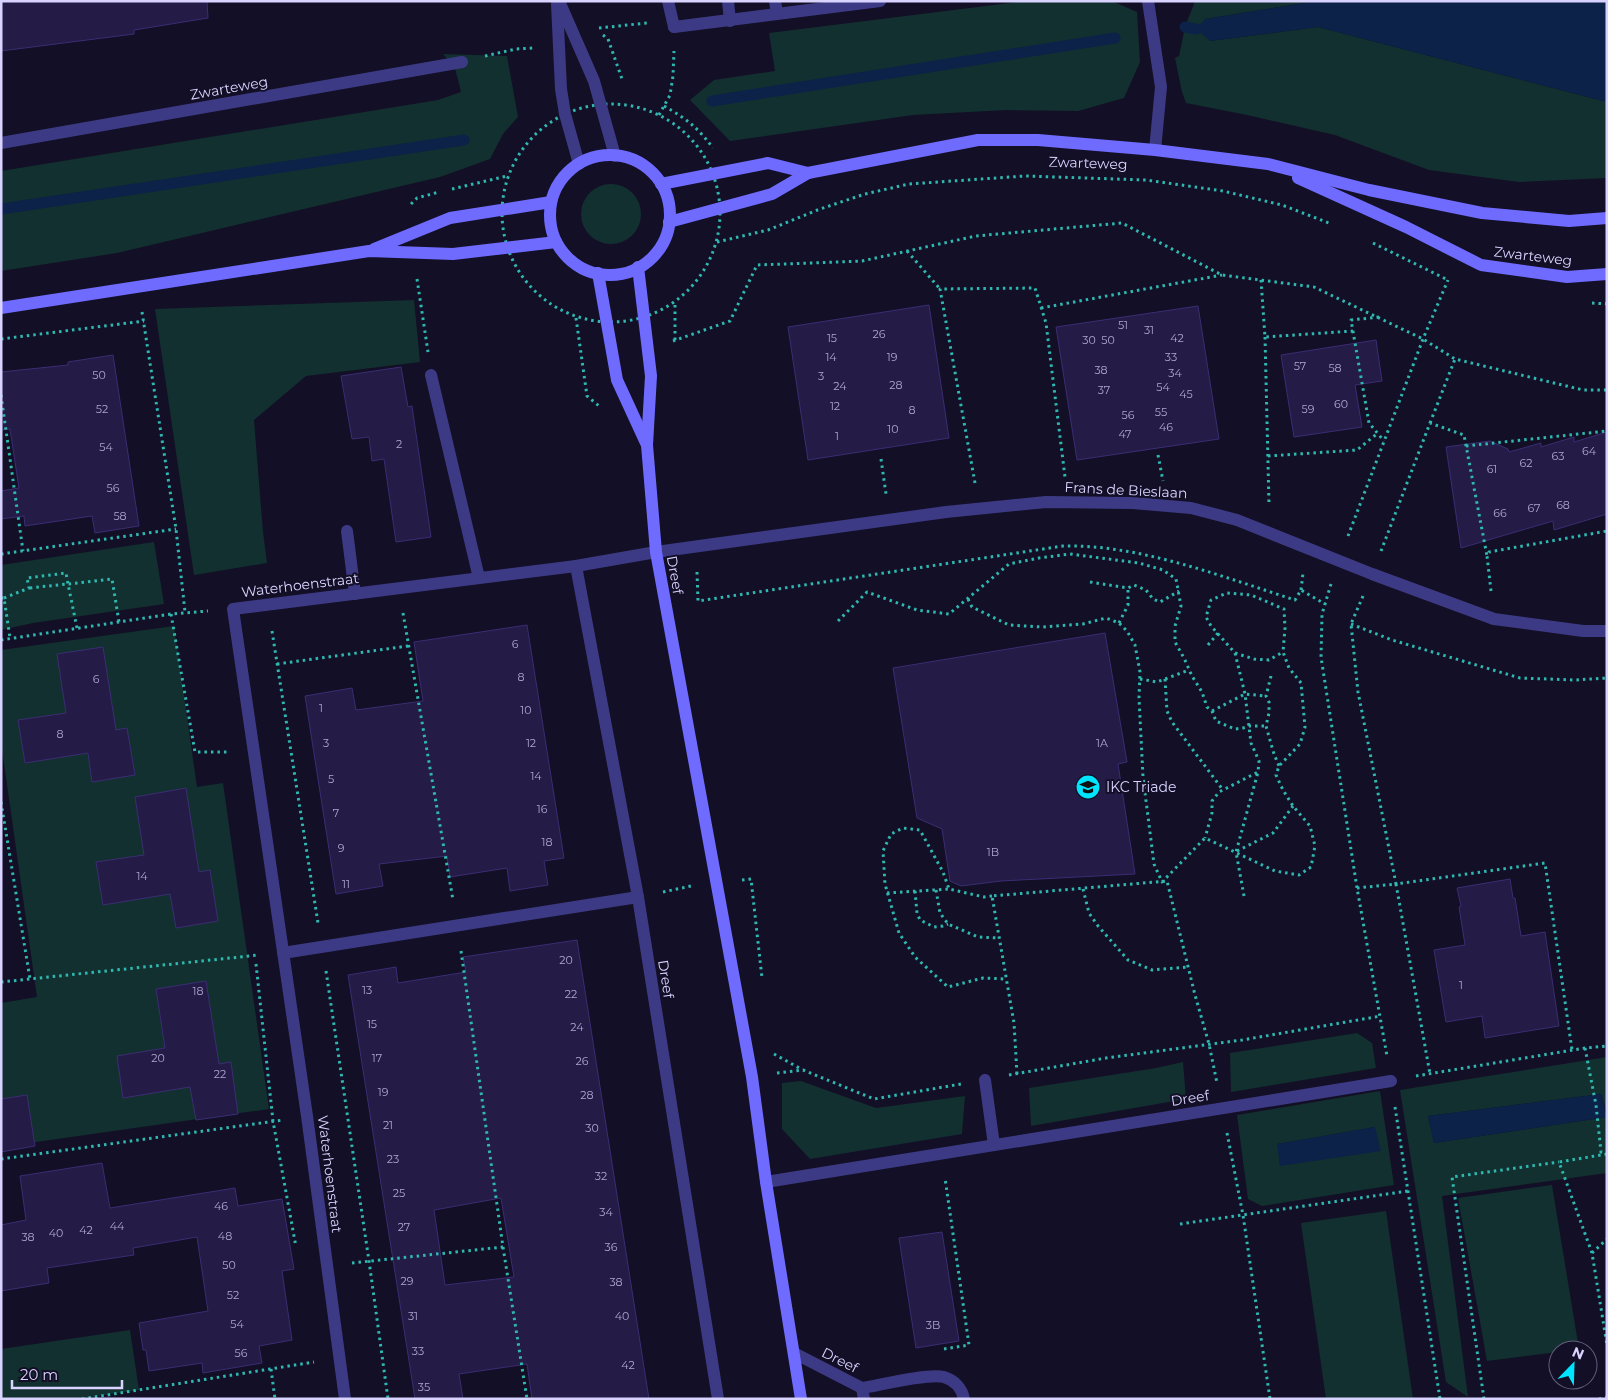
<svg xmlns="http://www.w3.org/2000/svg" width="1608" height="1400" font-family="Montserrat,sans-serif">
  <rect width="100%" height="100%" fill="#130f26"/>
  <g fill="#12302f" fill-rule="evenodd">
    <polygon points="1027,1 1112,1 1137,12 1140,62 1124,98 1078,111 1006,110 913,115 730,141 690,100 714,80 775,71 769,33"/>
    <polygon points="1195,1 1317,1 1205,19 1210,41 1318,27 1607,102 1607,178 1519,182 1429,170 1335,135 1247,115 1186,103 1182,92 1175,58 1179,56 1185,27"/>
    <polygon points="443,54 507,56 518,117 503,134 490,159 440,177 117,253 1,271 1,171 438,100 461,92 455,68"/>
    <circle cx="611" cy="214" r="30"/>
    <polygon points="414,300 420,362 306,376 254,420 263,532 267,563 194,575 155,309"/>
    <polygon points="154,542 164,604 33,623 1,630 1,565"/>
    <polygon points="174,626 197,787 223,783 269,1109 1,1147 1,1003 37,997 1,742 1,650"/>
    <polygon points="1357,1033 1372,1043 1376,1068 1231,1092 1230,1053"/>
    <polygon points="1607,1057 1607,1113 1601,1094 1428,1116 1434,1143 1607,1117 1607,1173 1442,1196 1468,1397 1446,1382 1400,1090"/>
    <polygon points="1183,1062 1186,1099 1031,1126 1029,1088 1156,1068"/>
    <polygon points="801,1081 876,1108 965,1096 962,1134 810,1159 782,1129 782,1083"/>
    <path d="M1380,1091L1394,1185L1262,1206L1248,1199L1237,1115ZM1375,1127L1281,1165H1280L1278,1144Z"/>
    <polygon points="1552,1185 1579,1349 1558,1350 1558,1352 1487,1361 1458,1198"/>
    <polygon points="1386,1211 1413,1399 1326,1399 1301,1223"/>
    <polygon points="130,1330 139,1390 77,1399 1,1399 1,1349"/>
  </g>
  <g fill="#0c2248">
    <polygon points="1317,1 1607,1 1607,102 1318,27 1210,41 1196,29 1205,19"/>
    <polygon points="1601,1094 1607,1117 1434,1143 1428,1116"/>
    <polygon points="1375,1127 1381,1151 1280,1166 1277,1144"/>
  </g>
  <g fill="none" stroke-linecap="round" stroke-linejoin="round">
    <g stroke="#0c2248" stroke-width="11">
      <polyline points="1185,27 1196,29"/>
      <polyline points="712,101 1115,38"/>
      <polyline points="1,209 464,140"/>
    </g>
  </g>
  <g fill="#241b47" stroke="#3b2d73" fill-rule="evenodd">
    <polygon points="1,1 207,1 208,18 134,30 134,34 1,51"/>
    <polygon points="929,305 949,438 808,460 788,327"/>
    <polygon points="1198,306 1219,439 1077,460 1056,327"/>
    <polygon points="1376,340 1382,381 1355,385 1362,427 1294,437 1281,355"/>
    <polygon points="113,355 139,526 95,533 92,516 25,526 24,516 1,519 1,491 19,488 10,429 1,430 1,372 68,365 68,362"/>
    <polygon points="401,367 408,407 412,406 431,537 396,542 384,459 372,461 369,437 352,439 341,376"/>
    <polygon points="1607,432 1607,514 1554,530 1553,521 1461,548 1446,447 1490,441 1508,449 1509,452 1541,443 1541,447 1574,437 1574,442"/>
    <polygon points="527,625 564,858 544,861 548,885 510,891 507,868 450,877 447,856 379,864 383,886 336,894 305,696 352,688 356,710 423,701 414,642"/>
    <polygon points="1105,633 1127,762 1118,764 1135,874 1001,881 961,886 950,881 942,829 917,818 893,668"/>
    <polygon points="103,647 116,730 127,728 135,775 92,782 88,753 25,763 18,720 66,713 57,654"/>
    <polygon points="186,788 199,872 210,870 218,921 176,928 170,894 103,905 96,862 144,855 135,797"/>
    <polygon points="1510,879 1513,898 1515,898 1521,936 1545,932 1559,1026 1485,1038 1482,1016 1446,1022 1434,950 1465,945 1459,907 1461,906 1457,888"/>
    <path d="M577,940L649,1399H532L527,1364L459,1374L463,1399H415L348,975L396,967L398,983L466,972L463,957ZM501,1198L514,1277L445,1285L434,1210Z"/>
    <polygon points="206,981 219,1064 231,1062 238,1114 196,1120 190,1087 123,1098 117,1056 165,1048 156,989"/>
    <polygon points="27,1095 35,1146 1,1152 1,1099"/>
    <polygon points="102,1163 110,1208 235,1188 238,1206 282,1199 294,1269 282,1271 292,1340 259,1346 262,1363 203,1373 202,1363 149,1371 146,1350 143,1350 139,1323 208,1311 197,1237 133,1248 134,1255 47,1268 49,1283 1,1291 1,1225 26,1220 20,1176"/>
    <polygon points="942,1232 959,1341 916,1348 899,1238"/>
  </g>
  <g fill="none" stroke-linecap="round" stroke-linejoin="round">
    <g stroke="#2fb8b0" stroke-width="3" stroke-dasharray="2.5 4" stroke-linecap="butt">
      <polyline points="599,28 647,23"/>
      <polyline points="603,35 608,39 622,79"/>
      <polyline points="485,56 516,49 533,48"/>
      <circle cx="611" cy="213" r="109"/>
      <path d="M664,106C687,119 697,127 713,148"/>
      <polyline points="659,115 670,95 673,76 674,51"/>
      <polyline points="452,189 507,176"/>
      <polyline points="411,204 417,198 439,192"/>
      <polyline points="717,242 768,230 820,209 865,194 909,184 1025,176 1146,180 1223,191 1282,205 1329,223"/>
      <polyline points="1373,243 1448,280"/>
      <polyline points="907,251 940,289"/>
      <polyline points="417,279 428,352"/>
      <polyline points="1261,280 1265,337 1353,331"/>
      <polyline points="1592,303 1607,304"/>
      <polyline points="1041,308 1222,275"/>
      <polyline points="142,312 176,529 185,612"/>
      <polyline points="1379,317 1351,320 1369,423 1384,441"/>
      <polyline points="576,318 587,396 599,406"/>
      <polyline points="1265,337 1269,504"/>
      <polyline points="1,339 144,321"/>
      <polyline points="675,340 675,303"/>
      <polyline points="673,341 730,321 757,265 862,261 976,236 1122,223 1222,275 1314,287 1423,339 1455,359 1583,390 1607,390"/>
      <polyline points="1,395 23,551"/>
      <polyline points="1430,423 1455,359"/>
      <polyline points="1466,446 1607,431"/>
      <polyline points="1158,455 1163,481"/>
      <polyline points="1268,456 1357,450 1378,433"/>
      <polyline points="881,459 886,494"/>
      <polyline points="975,483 940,289 1035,288 1046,323 1065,477"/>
      <polyline points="1348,536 1423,339 1448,280"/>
      <polyline points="1381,551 1430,423 1464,435 1487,556"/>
      <polyline points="1,554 176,529"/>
      <path d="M697,572L698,601L1063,546C1139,544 1223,577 1295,600L1301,590L1325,604"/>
      <polyline points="1090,582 1128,588 1134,585 1146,590 1153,599 1160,602 1179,591"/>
      <polyline points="1331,584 1322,614 1321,657 1357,888 1387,1056"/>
      <polyline points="1301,590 1303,573"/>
      <polyline points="1491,591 1487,556 1489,552 1607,531"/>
      <polyline points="1363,596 1351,624 1358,692 1396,884 1545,863 1572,1050"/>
      <polyline points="1,598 4,598 10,638"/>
      <polyline points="4,598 29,588 27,578 66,573 68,584 29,588"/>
      <polyline points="968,599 972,607 1009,625 1042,627 1083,624 1106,618 1119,623 1127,631 1135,645 1140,672 1139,698 1143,777 1154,864 1162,882 1205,838 1275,871 1299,875 1311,867 1315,846 1310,826 1293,806 1283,790 1276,775 1279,766 1300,744 1305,727 1301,683 1289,668 1283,652 1285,628 1284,609 1251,595 1227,593 1211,600 1206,617 1211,626 1235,653 1245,694 1251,743 1259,761 1258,772 1219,792 1212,801 1212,813 1205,838"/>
      <polyline points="403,613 453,900"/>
      <polyline points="171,614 195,752 228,752"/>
      <polyline points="838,621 867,592 917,610 949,614 1009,564 1039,558 1070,554 1139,563 1163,570 1176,579 1181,606 1175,626 1175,642 1184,658 1192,676 1202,692 1207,707 1212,711 1216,721 1235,729 1243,728 1249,726 1266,726"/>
      <polyline points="1119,623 1128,605 1128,588"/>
      <polyline points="1351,624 1392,640 1520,678 1575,680 1607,678"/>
      <polyline points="77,628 68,584 112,579 119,622"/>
      <polyline points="272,631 318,923"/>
      <polyline points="1,640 171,614 208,611"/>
      <polyline points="1208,645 1218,633"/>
      <polyline points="1235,653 1254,659 1269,660 1283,652"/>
      <polyline points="277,664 408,646"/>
      <polyline points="1271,676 1266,696 1269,702 1269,713 1266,726 1274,754 1279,766"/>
      <polyline points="1140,679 1157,682 1189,670"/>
      <polyline points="1165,679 1167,711 1172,722 1223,790"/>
      <polyline points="1212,711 1245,694 1266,696"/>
      <polyline points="1,802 30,979"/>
      <polyline points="1237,851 1273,833 1293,806"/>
      <polyline points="742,880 751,879 762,978"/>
      <polyline points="1357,888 1396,884 1430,1074"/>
      <polyline points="1083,889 1089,913 1098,926 1128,960 1152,970 1188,967"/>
      <polyline points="936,890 940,913 948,924 978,937 999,938"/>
      <polyline points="915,891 917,913 920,920 934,927 943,926 948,924"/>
      <polyline points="663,892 691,886"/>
      <polyline points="887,893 949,889"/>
      <polyline points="992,896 984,897 949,889 943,872 920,830 903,828 891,834 883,851 885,884 899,933 915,957 948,987 983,978 1006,979"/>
      <polyline points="1244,896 1236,852 1258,772"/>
      <polyline points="461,951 503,1247 527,1399"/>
      <polyline points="256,964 273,1121 296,1247"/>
      <polyline points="326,971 369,1261 388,1399"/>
      <polyline points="1,982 259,955"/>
      <polyline points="1585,1048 1596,1105 1601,1152 1606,1153"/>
      <polyline points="774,1054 801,1069"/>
      <polyline points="777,1073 803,1070 874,1099 961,1084"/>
      <polyline points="1017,1074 1014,1023 992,896 1167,881 1195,995 1209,1044 1217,1083"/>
      <polyline points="1009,1075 1106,1058 1242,1040 1381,1016"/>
      <polyline points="1416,1076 1585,1048 1607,1046"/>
      <polyline points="1395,1107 1440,1399"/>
      <polyline points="1227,1133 1243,1215 1270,1399"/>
      <polyline points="1607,1154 1559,1162 1592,1253 1607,1345"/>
      <polyline points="1,1159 283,1120"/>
      <polyline points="1180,1224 1408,1191"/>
      <polyline points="1592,1253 1607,1239"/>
      <polyline points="352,1263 503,1247"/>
      <polyline points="944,1349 969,1345 945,1178"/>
      <polyline points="271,1369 275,1399"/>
      <polyline points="82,1399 314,1362"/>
      <polyline points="1484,1399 1452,1177 1559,1162"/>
      <polyline points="1599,1399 1607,1397"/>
    </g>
    <g stroke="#3d3a85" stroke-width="12">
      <polyline points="668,1 674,27"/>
      <polyline points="728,1 730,21"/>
      <polyline points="775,1 777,14"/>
      <polyline points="431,375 479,578"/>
      <polyline points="347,531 355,594"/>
      <polyline points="794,1353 862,1388 864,1399"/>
      <path d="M862,1388C880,1385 929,1373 944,1377C954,1380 962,1388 964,1399"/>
    </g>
    <g stroke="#3d3a85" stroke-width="12">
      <polyline points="559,1 594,81 615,156"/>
      <polyline points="1148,1 1161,87 1155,150"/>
      <polyline points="557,4 561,89 565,114 579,164"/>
      <polyline points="674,27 880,1"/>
      <polyline points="1,143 462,62"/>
      <polyline points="576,566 638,897 718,1399"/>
      <polyline points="283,953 638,897"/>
      <polyline points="985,1080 994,1145"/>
      <polyline points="766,1182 1391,1081"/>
      <polyline points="345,1399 307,1116 233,609 576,566 656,552 946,512 1046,502 1133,503 1191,508 1237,520 1372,574 1494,619 1583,631 1607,631"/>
    </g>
    <g stroke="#6f6bff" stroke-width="12">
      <circle cx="610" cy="215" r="60"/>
      <polyline points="1298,178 1406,227 1481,265 1567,277 1607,274"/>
      <polyline points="661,184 768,163 808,173"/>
      <polyline points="669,222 772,194 808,173 978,140 1038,140 1155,150 1268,164 1369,190 1482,213 1569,221 1607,218"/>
      <polyline points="374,249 450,218 551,202"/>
      <polyline points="638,267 651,376 647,445 656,552 752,1077 766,1182 801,1399"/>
      <polyline points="598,273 617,380 646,443"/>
      <polyline points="1,308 369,251 453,254 556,242"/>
    </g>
  </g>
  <defs>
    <symbol id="school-disc" viewBox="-11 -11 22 22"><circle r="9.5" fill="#00e5ff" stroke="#130f26"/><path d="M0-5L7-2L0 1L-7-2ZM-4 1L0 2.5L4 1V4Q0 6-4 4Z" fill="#111"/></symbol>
  </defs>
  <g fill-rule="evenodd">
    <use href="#school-disc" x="1074" y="773" width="28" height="28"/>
  </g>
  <g text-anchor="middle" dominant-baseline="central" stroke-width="4" stroke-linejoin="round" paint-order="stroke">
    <g font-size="11" fill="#aca6d1">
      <text x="1123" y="325">51</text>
      <text x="1149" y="330">31</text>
      <text x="879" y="334">26</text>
      <text x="832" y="338">15</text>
      <text x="1177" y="338">42</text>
      <text x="1089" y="340">30</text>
      <text x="1108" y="340">50</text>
      <text x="831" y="357">14</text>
      <text x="892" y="357">19</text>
      <text x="1171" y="357">33</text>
      <text x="1300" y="366">57</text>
      <text x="1335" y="368">58</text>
      <text x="1101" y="370">38</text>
      <text x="1175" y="373">34</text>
      <text x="99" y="375">50</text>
      <text x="821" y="376">3</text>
      <text x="896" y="385">28</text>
      <text x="840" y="386">24</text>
      <text x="1163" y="387">54</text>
      <text x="1104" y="390">37</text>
      <text x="1186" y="394">45</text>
      <text x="1341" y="404">60</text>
      <text x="835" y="406">12</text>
      <text x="102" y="409">52</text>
      <text x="1308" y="409">59</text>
      <text x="912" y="410">8</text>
      <text x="1161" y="412">55</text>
      <text x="1128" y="415">56</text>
      <text x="1166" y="427">46</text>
      <text x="893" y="429">10</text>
      <text x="1125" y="434">47</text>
      <text x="837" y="436">1</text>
      <text x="399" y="444">2</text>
      <text x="106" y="447">54</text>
      <text x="1589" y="451">64</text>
      <text x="1558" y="456">63</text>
      <text x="1526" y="463">62</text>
      <text x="1492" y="469">61</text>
      <text x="113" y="488">56</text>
      <text x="1563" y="505">68</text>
      <text x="1534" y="508">67</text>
      <text x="1500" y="513">66</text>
      <text x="120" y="516">58</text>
      <text x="515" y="644">6</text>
      <text x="521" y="677">8</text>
      <text x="96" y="679">6</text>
      <text x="321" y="708">1</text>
      <text x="526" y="710">10</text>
      <text x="60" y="734">8</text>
      <text x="326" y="743">3</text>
      <text x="531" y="743">12</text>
      <text x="1102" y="743">1A</text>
      <text x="536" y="776">14</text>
      <text x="331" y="779">5</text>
      <text x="542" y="809">16</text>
      <text x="336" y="813">7</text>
      <text x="547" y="842">18</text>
      <text x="341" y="848">9</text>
      <text x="993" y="852">1B</text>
      <text x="142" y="876">14</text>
      <text x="346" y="884">11</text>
      <text x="566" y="960">20</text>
      <text x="1461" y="985">1</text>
      <text x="367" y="990">13</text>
      <text x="198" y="991">18</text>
      <text x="571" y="994">22</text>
      <text x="372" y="1024">15</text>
      <text x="577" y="1027">24</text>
      <text x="158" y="1058">20</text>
      <text x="377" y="1058">17</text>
      <text x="582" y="1061">26</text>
      <text x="220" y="1074">22</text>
      <text x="383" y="1092">19</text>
      <text x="587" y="1095">28</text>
      <text x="388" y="1125">21</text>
      <text x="592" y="1128">30</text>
      <text x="393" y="1159">23</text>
      <text x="601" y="1176">32</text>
      <text x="399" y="1193">25</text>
      <text x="221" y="1206">46</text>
      <text x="606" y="1212">34</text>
      <text x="117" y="1226">44</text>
      <text x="404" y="1227">27</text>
      <text x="86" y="1230">42</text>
      <text x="56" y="1233">40</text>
      <text x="225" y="1236">48</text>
      <text x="28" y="1237">38</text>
      <text x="611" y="1247">36</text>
      <text x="229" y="1265">50</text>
      <text x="407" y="1281">29</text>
      <text x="616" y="1282">38</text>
      <text x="233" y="1295">52</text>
      <text x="413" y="1316">31</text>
      <text x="622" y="1316">40</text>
      <text x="237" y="1324">54</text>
      <text x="933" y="1325">3B</text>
      <text x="418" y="1351">33</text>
      <text x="241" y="1353">56</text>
      <text x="628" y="1365">42</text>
      <text x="424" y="1387">35</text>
    </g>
    <g font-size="14" fill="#d9d4ff" stroke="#130f26">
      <text transform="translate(229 88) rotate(-10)">Zwarteweg</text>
      <text transform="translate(1088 163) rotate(2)">Zwarteweg</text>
      <text transform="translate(1533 256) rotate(7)">Zwarteweg</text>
      <text transform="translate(1126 490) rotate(3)">Frans de Bieslaan</text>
      <text transform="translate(675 575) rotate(80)">Dreef</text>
      <text transform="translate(300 585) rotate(-7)">Waterhoenstraat</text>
      <text transform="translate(666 979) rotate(81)">Dreef</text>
      <text transform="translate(1190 1098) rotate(-9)">Dreef</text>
      <text transform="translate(330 1174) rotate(83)">Waterhoenstraat</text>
      <text transform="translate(840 1360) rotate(27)">Dreef</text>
    </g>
    <g font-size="14" fill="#d9d4ff" stroke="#130f26" text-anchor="start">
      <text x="1106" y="787">IKC Triade</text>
    </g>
  </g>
  <rect width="1608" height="1400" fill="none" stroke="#d9d4ff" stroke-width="5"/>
  <g transform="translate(1573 1365) rotate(23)"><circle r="24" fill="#130f26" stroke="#625e7d"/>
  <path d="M0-4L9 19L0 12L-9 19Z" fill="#00e5ff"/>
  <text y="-8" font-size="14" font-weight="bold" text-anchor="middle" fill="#d9d4ff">N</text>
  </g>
  <path d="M12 1380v8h110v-8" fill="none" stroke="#d9d4ff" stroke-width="2.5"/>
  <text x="20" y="1380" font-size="15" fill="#d9d4ff" stroke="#130f26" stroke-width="4" paint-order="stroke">20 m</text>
</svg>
